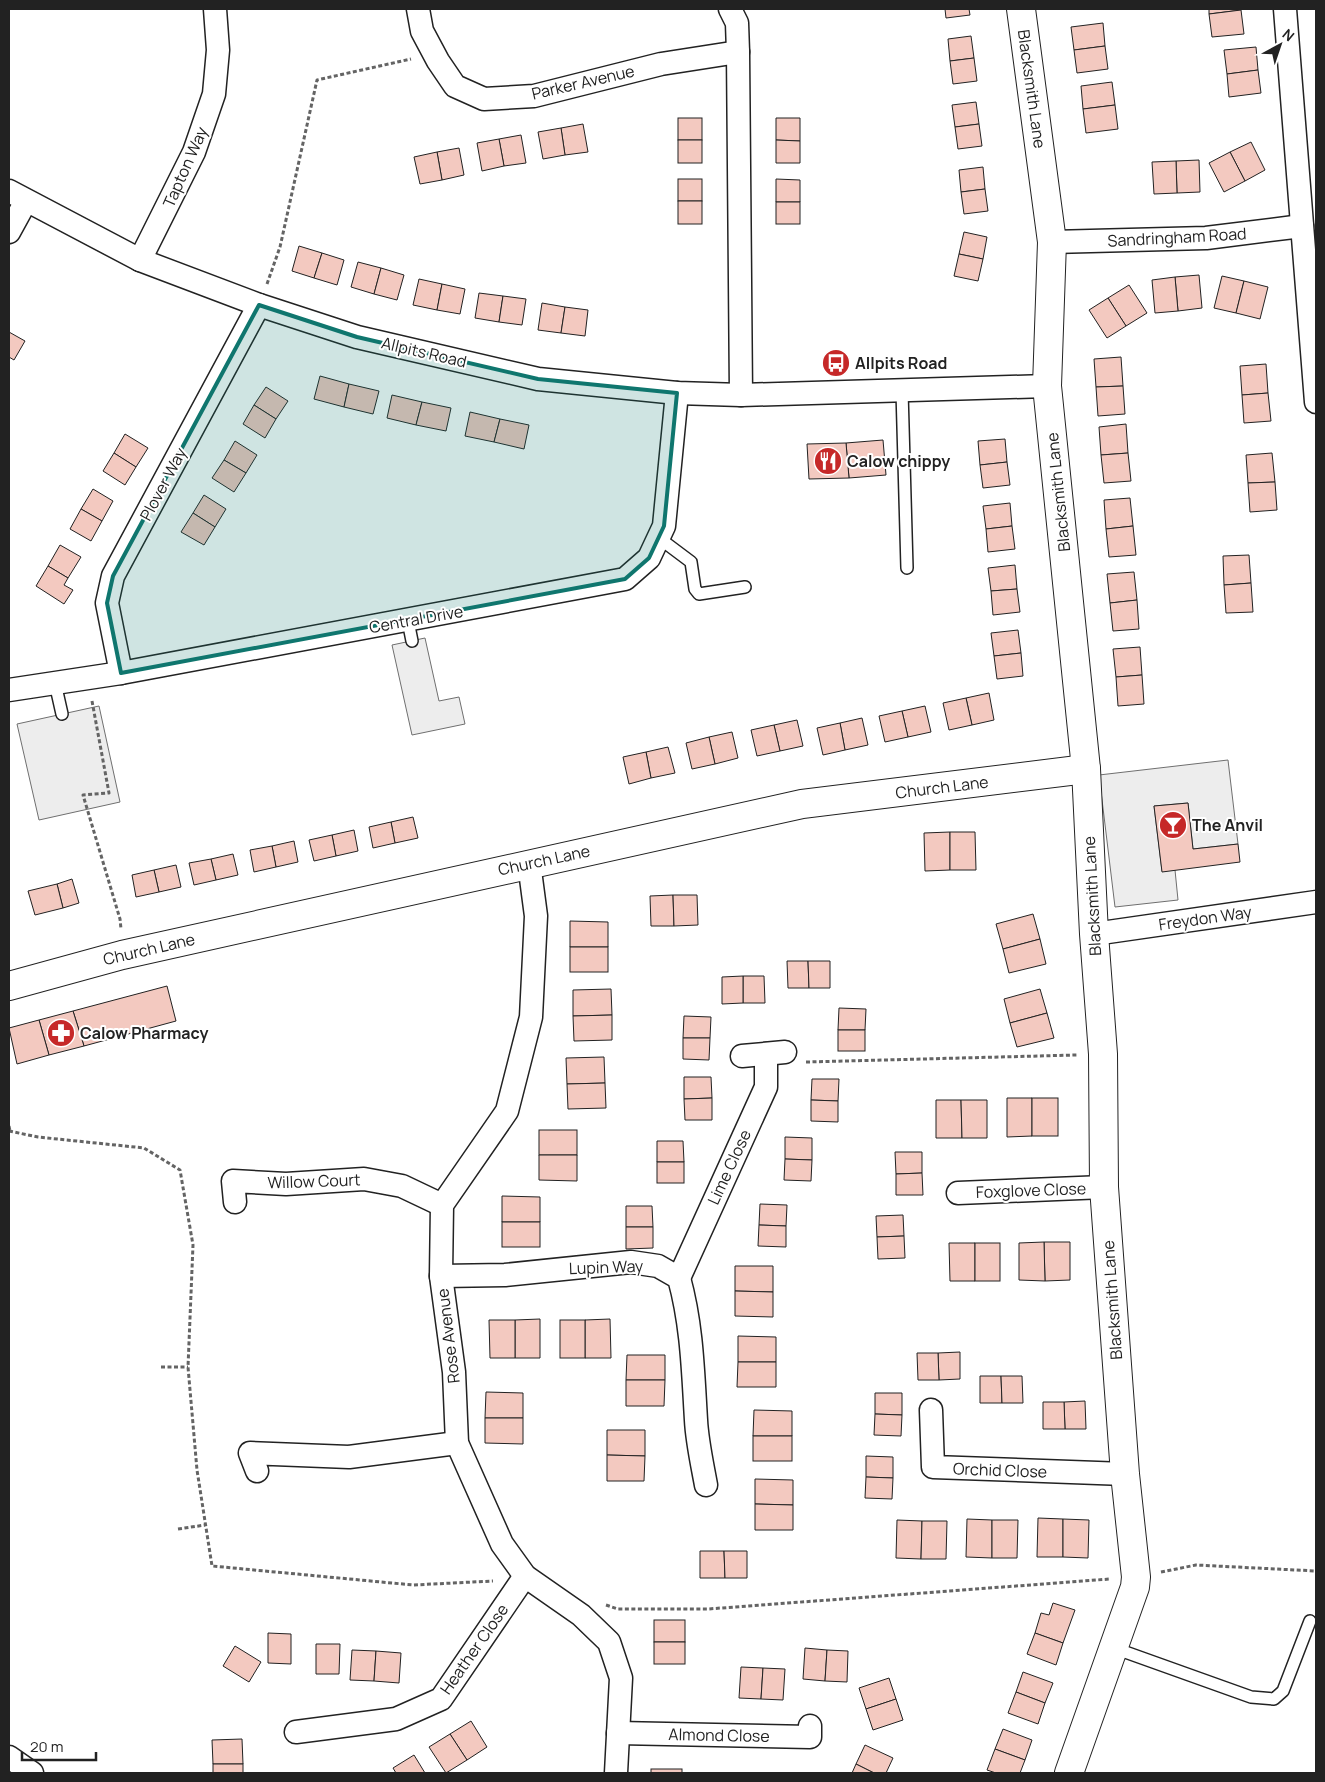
<svg xmlns="http://www.w3.org/2000/svg" width="1325" height="1782" font-family="Manrope,sans-serif">
  <rect width="100%" height="100%" fill="#fff"/>
  <g fill="#ededed" stroke="#6f6f6f">
    <polygon points="425,638 439,701 459,697 465,724 412,735 392,645"/>
    <polygon points="99,706 120,802 39,820 17,724"/>
    <polygon points="1228,760 1238,844 1193,849 1188,803 1154,806 1162,871 1175,870 1178,900 1115,907 1099,775"/>
  </g>
  <g fill="#f3c9c0" stroke="#222">
    <polygon points="945,9 969,9 970,15 946,18"/>
    <polygon points="1209,9 1241,9 1241,10 1209,14"/>
    <polygon points="1241,10 1244,34 1212,37 1209,14"/>
    <polygon points="1103,23 1105,46 1074,50 1071,27"/>
    <polygon points="971,36 974,58 950,61 948,39"/>
    <polygon points="1105,46 1108,69 1077,73 1074,50"/>
    <polygon points="1256,47 1258,70 1227,74 1224,50"/>
    <polygon points="974,58 977,81 953,84 950,61"/>
    <polygon points="1258,70 1261,93 1229,97 1227,74"/>
    <polygon points="1112,82 1115,105 1083,109 1081,86"/>
    <polygon points="976,102 979,124 955,127 952,105"/>
    <polygon points="1115,105 1118,129 1086,133 1083,109"/>
    <rect x="678" y="118" width="24" height="22"/>
    <polygon points="776,118 800,118 800,141 776,140"/>
    <polygon points="583,124 588,152 565,155 561,128"/>
    <polygon points="979,124 982,146 958,149 955,127"/>
    <polygon points="561,128 565,155 543,159 538,132"/>
    <polygon points="521,135 526,163 504,166 499,139"/>
    <polygon points="499,139 504,166 482,171 477,143"/>
    <rect x="678" y="140" width="24" height="23"/>
    <polygon points="776,140 800,141 800,163 776,163"/>
    <polygon points="1251,142 1265,170 1245,181 1230,152"/>
    <polygon points="459,148 464,175 442,180 437,152"/>
    <polygon points="437,152 442,180 420,184 414,157"/>
    <polygon points="1230,152 1245,181 1224,192 1209,163"/>
    <polygon points="1199,160 1200,192 1177,193 1176,161"/>
    <polygon points="1176,161 1177,193 1154,194 1152,162"/>
    <polygon points="983,167 985,189 961,192 959,170"/>
    <rect x="678" y="179" width="24" height="22"/>
    <polygon points="776,179 800,180 800,202 776,202"/>
    <polygon points="985,189 988,211 964,214 961,192"/>
    <rect x="678" y="201" width="24" height="23"/>
    <rect x="776" y="202" width="24" height="22"/>
    <polygon points="964,232 987,237 983,259 959,254"/>
    <polygon points="299,246 322,253 314,278 292,271"/>
    <polygon points="322,253 344,260 337,285 314,278"/>
    <polygon points="959,254 983,259 978,281 954,276"/>
    <polygon points="358,262 381,268 374,294 351,287"/>
    <polygon points="381,268 404,275 397,300 374,294"/>
    <polygon points="1199,275 1202,308 1178,311 1175,277"/>
    <polygon points="1222,276 1244,281 1236,313 1214,308"/>
    <polygon points="1175,277 1178,311 1155,313 1152,280"/>
    <polygon points="419,279 442,284 437,310 413,305"/>
    <polygon points="1244,281 1268,287 1260,319 1236,313"/>
    <polygon points="442,284 465,289 460,314 437,310"/>
    <polygon points="1129,285 1147,313 1126,326 1108,298"/>
    <polygon points="479,293 503,296 499,322 475,318"/>
    <polygon points="503,296 526,299 522,325 499,322"/>
    <polygon points="1108,298 1126,326 1107,338 1089,310"/>
    <polygon points="542,303 565,307 561,333 538,330"/>
    <polygon points="565,307 588,310 585,336 561,333"/>
    <polygon points="9,332 25,341 14,360 9,357"/>
    <polygon points="1121,357 1123,386 1096,387 1094,359"/>
    <polygon points="1266,364 1268,393 1242,395 1240,366"/>
    <polygon points="320,376 349,384 344,407 314,399"/>
    <polygon points="349,384 379,391 373,414 344,407"/>
    <polygon points="1123,386 1125,414 1098,416 1096,387"/>
    <polygon points="266,387 288,401 276,419 254,405"/>
    <polygon points="1268,393 1271,421 1244,423 1242,395"/>
    <polygon points="392,395 422,402 416,425 387,418"/>
    <polygon points="422,402 451,408 446,431 416,425"/>
    <polygon points="254,405 276,419 265,438 243,424"/>
    <polygon points="470,412 500,419 494,442 465,436"/>
    <polygon points="500,419 529,425 524,449 494,442"/>
    <polygon points="1126,424 1128,453 1101,455 1099,427"/>
    <polygon points="125,434 148,448 136,467 114,453"/>
    <polygon points="1005,439 1007,462 980,465 978,441"/>
    <polygon points="883,440 886,475 849,478 846,443"/>
    <polygon points="235,441 257,455 246,473 224,460"/>
    <polygon points="846,443 849,478 809,479 807,444"/>
    <polygon points="114,453 136,467 125,485 103,471"/>
    <polygon points="1128,453 1131,481 1104,483 1101,455"/>
    <polygon points="1272,453 1275,482 1248,483 1246,455"/>
    <polygon points="224,460 246,473 234,492 212,478"/>
    <polygon points="1007,462 1010,485 983,488 980,465"/>
    <polygon points="1275,482 1277,510 1250,512 1248,483"/>
    <polygon points="93,489 113,501 102,521 81,509"/>
    <polygon points="204,495 226,509 215,527 193,513"/>
    <polygon points="1130,498 1133,526 1106,529 1104,500"/>
    <polygon points="1010,503 1012,526 986,529 983,506"/>
    <polygon points="81,509 102,521 91,541 70,529"/>
    <polygon points="193,513 215,527 204,545 181,532"/>
    <polygon points="1012,526 1015,549 988,552 986,529"/>
    <polygon points="1133,526 1136,555 1109,557 1106,529"/>
    <polygon points="60,545 81,557 68,578 48,566"/>
    <polygon points="1249,555 1251,583 1224,585 1223,556"/>
    <polygon points="1015,565 1017,589 991,591 988,568"/>
    <polygon points="48,566 68,578 64,585 73,590 64,604 36,586"/>
    <polygon points="1134,572 1137,600 1110,603 1107,574"/>
    <polygon points="1251,583 1253,612 1226,613 1224,585"/>
    <polygon points="1017,589 1020,612 993,615 991,591"/>
    <polygon points="1137,600 1139,629 1113,631 1110,603"/>
    <polygon points="1018,630 1021,653 994,656 991,633"/>
    <polygon points="1140,647 1142,675 1116,677 1113,649"/>
    <polygon points="1021,653 1023,676 997,679 994,656"/>
    <polygon points="1142,675 1144,704 1118,706 1116,677"/>
    <polygon points="989,693 994,720 972,725 966,698"/>
    <polygon points="966,698 972,725 949,730 943,703"/>
    <polygon points="925,706 931,732 908,737 902,711"/>
    <polygon points="902,711 908,737 885,742 879,716"/>
    <polygon points="862,718 868,745 845,750 840,723"/>
    <polygon points="797,720 803,746 780,751 774,725"/>
    <polygon points="840,723 845,750 823,755 817,728"/>
    <polygon points="774,725 780,751 757,756 751,730"/>
    <polygon points="732,732 738,758 715,764 709,737"/>
    <polygon points="709,737 715,764 692,769 686,743"/>
    <polygon points="668,747 675,773 651,778 646,752"/>
    <polygon points="646,752 651,778 629,784 623,757"/>
    <polygon points="1188,803 1193,849 1238,844 1240,862 1162,872 1154,806"/>
    <polygon points="413,817 418,838 395,843 391,822"/>
    <polygon points="391,822 395,843 373,848 369,827"/>
    <polygon points="354,830 358,851 336,856 332,835"/>
    <polygon points="950,832 950,870 925,871 924,833"/>
    <polygon points="950,832 975,832 976,870 950,870"/>
    <polygon points="332,835 336,856 314,861 309,840"/>
    <polygon points="294,841 298,862 276,867 272,846"/>
    <polygon points="272,846 276,867 254,872 250,850"/>
    <polygon points="233,854 238,875 216,880 211,859"/>
    <polygon points="211,859 216,880 194,885 189,863"/>
    <polygon points="176,865 181,887 159,892 154,870"/>
    <polygon points="154,870 159,892 136,897 132,875"/>
    <polygon points="72,879 79,903 63,908 57,884"/>
    <polygon points="57,884 63,908 35,915 28,891"/>
    <polygon points="673,895 674,926 651,926 650,896"/>
    <polygon points="673,895 697,895 698,925 674,926"/>
    <polygon points="1033,914 1040,939 1003,949 996,924"/>
    <polygon points="570,921 608,922 608,947 570,947"/>
    <polygon points="1040,939 1046,964 1009,973 1003,949"/>
    <rect x="570" y="947" width="38" height="25"/>
    <polygon points="787,961 808,961 809,988 788,988"/>
    <polygon points="808,961 830,961 830,988 809,988"/>
    <polygon points="743,976 764,976 765,1003 743,1003"/>
    <polygon points="743,976 743,1003 722,1004 722,977"/>
    <polygon points="167,986 176,1021 84,1046 73,1011"/>
    <polygon points="611,989 612,1015 573,1016 573,990"/>
    <polygon points="1040,989 1047,1013 1010,1023 1004,999"/>
    <polygon points="839,1008 866,1009 865,1030 838,1030"/>
    <polygon points="73,1011 84,1046 49,1055 39,1020"/>
    <polygon points="1047,1013 1054,1038 1017,1047 1010,1023"/>
    <polygon points="612,1015 612,1040 574,1041 573,1016"/>
    <polygon points="684,1016 711,1017 710,1038 683,1038"/>
    <polygon points="39,1020 49,1055 17,1064 9,1028"/>
    <rect x="838" y="1030" width="27" height="21"/>
    <polygon points="683,1038 710,1038 709,1060 683,1059"/>
    <polygon points="604,1057 605,1083 567,1084 566,1058"/>
    <polygon points="684,1077 711,1077 712,1098 684,1099"/>
    <polygon points="812,1079 839,1079 838,1101 811,1100"/>
    <polygon points="605,1083 606,1108 568,1109 567,1084"/>
    <polygon points="712,1098 712,1120 685,1120 684,1099"/>
    <polygon points="1007,1098 1032,1098 1032,1136 1007,1137"/>
    <rect x="1032" y="1098" width="26" height="38"/>
    <polygon points="811,1100 838,1101 838,1122 811,1121"/>
    <polygon points="936,1100 961,1100 962,1138 936,1138"/>
    <polygon points="961,1100 987,1100 987,1138 962,1138"/>
    <rect x="539" y="1130" width="38" height="25"/>
    <polygon points="785,1137 812,1138 812,1160 785,1159"/>
    <polygon points="657,1141 683,1141 684,1162 657,1162"/>
    <polygon points="895,1152 922,1152 922,1173 896,1174"/>
    <polygon points="539,1155 577,1155 577,1181 539,1180"/>
    <polygon points="785,1159 812,1160 811,1181 784,1180"/>
    <rect x="657" y="1162" width="27" height="21"/>
    <polygon points="922,1173 923,1195 896,1195 896,1174"/>
    <polygon points="502,1196 540,1197 540,1222 502,1222"/>
    <polygon points="760,1204 787,1205 786,1226 759,1225"/>
    <polygon points="626,1206 652,1206 653,1227 626,1227"/>
    <polygon points="903,1215 904,1236 877,1237 876,1216"/>
    <rect x="502" y="1222" width="38" height="25"/>
    <polygon points="759,1225 786,1226 786,1247 758,1246"/>
    <polygon points="626,1227 653,1227 653,1248 626,1249"/>
    <polygon points="904,1236 905,1258 878,1259 877,1237"/>
    <polygon points="1044,1242 1070,1242 1070,1280 1045,1281"/>
    <polygon points="1044,1242 1045,1281 1019,1280 1019,1243"/>
    <polygon points="949,1243 975,1243 975,1281 950,1281"/>
    <rect x="975" y="1243" width="25" height="38"/>
    <polygon points="735,1266 773,1266 773,1292 735,1291"/>
    <polygon points="735,1291 773,1292 773,1317 735,1316"/>
    <polygon points="540,1319 540,1358 515,1358 515,1320"/>
    <polygon points="610,1319 611,1358 585,1358 585,1320"/>
    <polygon points="489,1320 515,1320 515,1358 490,1358"/>
    <rect x="560" y="1320" width="25" height="38"/>
    <polygon points="738,1336 776,1337 776,1362 738,1362"/>
    <polygon points="960,1352 960,1379 939,1380 938,1353"/>
    <polygon points="917,1353 938,1353 939,1380 918,1380"/>
    <polygon points="627,1355 665,1355 665,1380 626,1380"/>
    <polygon points="738,1362 776,1362 776,1387 737,1387"/>
    <polygon points="980,1376 1001,1376 1002,1403 980,1403"/>
    <polygon points="1001,1376 1022,1376 1023,1403 1002,1403"/>
    <polygon points="626,1380 665,1380 664,1406 626,1406"/>
    <polygon points="486,1392 523,1393 523,1418 485,1418"/>
    <polygon points="875,1393 902,1393 902,1415 875,1414"/>
    <polygon points="1085,1401 1086,1429 1065,1429 1064,1402"/>
    <polygon points="1043,1402 1064,1402 1065,1429 1043,1429"/>
    <polygon points="754,1410 792,1411 792,1436 753,1436"/>
    <polygon points="875,1414 902,1415 901,1436 874,1435"/>
    <polygon points="485,1418 523,1418 523,1444 485,1443"/>
    <polygon points="607,1430 645,1430 645,1456 607,1455"/>
    <rect x="753" y="1436" width="39" height="25"/>
    <polygon points="607,1455 645,1456 644,1481 607,1481"/>
    <polygon points="866,1456 893,1457 893,1478 866,1477"/>
    <polygon points="866,1477 893,1478 892,1499 865,1498"/>
    <polygon points="755,1479 793,1480 793,1505 755,1504"/>
    <polygon points="755,1504 793,1505 793,1530 755,1530"/>
    <polygon points="1038,1518 1063,1519 1063,1557 1037,1557"/>
    <polygon points="967,1519 992,1520 992,1558 966,1557"/>
    <polygon points="1063,1519 1089,1520 1088,1558 1063,1557"/>
    <polygon points="897,1520 922,1521 921,1559 896,1558"/>
    <polygon points="992,1520 1018,1520 1017,1558 992,1558"/>
    <polygon points="922,1521 947,1521 946,1559 921,1559"/>
    <polygon points="700,1551 724,1551 725,1578 700,1578"/>
    <polygon points="724,1551 747,1551 747,1578 725,1578"/>
    <polygon points="1053,1603 1075,1610 1063,1643 1035,1633 1041,1613 1049,1615"/>
    <rect x="654" y="1620" width="31" height="22"/>
    <polygon points="268,1633 291,1634 291,1664 268,1663"/>
    <polygon points="1035,1633 1063,1643 1056,1665 1027,1654"/>
    <rect x="654" y="1642" width="31" height="22"/>
    <polygon points="316,1644 340,1644 339,1674 316,1674"/>
    <polygon points="235,1646 261,1662 249,1682 223,1666"/>
    <polygon points="805,1648 827,1650 825,1681 803,1679"/>
    <polygon points="352,1650 376,1651 374,1681 350,1680"/>
    <polygon points="827,1650 848,1651 847,1682 825,1681"/>
    <polygon points="376,1651 401,1653 399,1683 374,1681"/>
    <polygon points="741,1667 763,1668 761,1699 739,1698"/>
    <polygon points="763,1668 785,1669 783,1700 761,1699"/>
    <polygon points="1023,1672 1053,1683 1045,1703 1016,1692"/>
    <polygon points="889,1678 896,1699 866,1709 859,1688"/>
    <polygon points="1016,1692 1045,1703 1038,1724 1008,1713"/>
    <polygon points="896,1699 903,1720 873,1730 866,1709"/>
    <polygon points="471,1721 487,1747 467,1760 450,1734"/>
    <polygon points="1003,1729 1032,1740 1025,1760 995,1749"/>
    <polygon points="450,1734 467,1760 446,1773 429,1747"/>
    <polygon points="242,1739 243,1764 213,1764 212,1740"/>
    <polygon points="865,1745 893,1758 886,1773 874,1773 856,1764"/>
    <polygon points="995,1749 1025,1760 1020,1773 996,1773 987,1770"/>
    <polygon points="414,1755 425,1773 396,1773 393,1768"/>
    <rect x="213" y="1764" width="30" height="9"/>
    <polygon points="856,1764 874,1773 852,1773"/>
    <rect x="651" y="1769" width="31" height="4"/>
  </g>
  <g fill="none" stroke-linecap="round" stroke-linejoin="round">
    <defs>
      <g id="lane">
        <polyline points="902,391 907,568"/>
        <polyline points="659,538 691,562 695,589 699,594 745,587"/>
        <polyline points="408,621 412,641"/>
        <polyline points="55,683 62,714"/>
        <polyline points="1114,1648 1251,1697 1274,1699 1283,1691 1310,1621"/>
      </g>
      <g id="street">
        <polyline points="418,9 422,31 438,61 455,86 484,99 534,96 661,64 738,52"/>
        <polyline points="730,9 737,23 738,52 741,395"/>
        <polyline points="1285,9 1316,402"/>
        <polyline points="9,191 140,260 259,305 357,337 538,379 677,393 741,395 1047,386"/>
        <polyline points="9,232 26,201"/>
        <polyline points="1052,242 1206,238 1302,226"/>
        <polyline points="140,260 194,152 214,94 218,50 215,9"/>
        <polyline points="121,673 107,603 113,576 259,305"/>
        <polyline points="9,690 121,673 625,579 649,558 664,526 677,393"/>
        <polyline points="529,863 536,916 531,1017 507,1111 442,1205 441,1276 454,1372 457,1443 502,1544 525,1576 581,1615 609,1642 621,1678 616,1773"/>
        <polyline points="1094,934 1316,902"/>
        <polyline points="742,1056 785,1052"/>
        <polyline points="958,1193 1104,1187"/>
        <polyline points="235,1202 233,1181 286,1184 364,1179 402,1186 442,1205"/>
        <path d="M441,1276L505,1275L631,1262L658,1266L679,1278C692,1325 693,1371 696,1420C697,1441 702,1463 706,1485"/>
        <polyline points="679,1278 766,1087 766,1054"/>
        <polyline points="931,1410 933,1467 1125,1474"/>
        <polyline points="257,1471 250,1453 349,1457 457,1443"/>
        <polyline points="296,1732 396,1719 441,1699 525,1576"/>
        <polyline points="618,1733 810,1737 810,1726"/>
        <polyline points="9,1757 32,1773"/>
      </g>
      <g id="secondary">
        <polyline points="1021,9 1052,242 1047,386 1086,769 1094,934 1103,1054 1104,1187 1125,1474 1136,1577 1135,1587 1069,1773"/>
        <polyline points="9,986 122,955 802,804 1086,769"/>
      </g>
    </defs>
    <use href="#lane" stroke="#222" stroke-width="14"/>
    <use href="#street" stroke="#222" stroke-width="25"/>
    <use href="#secondary" stroke="#222" stroke-width="30"/>
    <g stroke="#646464" stroke-width="3" stroke-dasharray="4 2.5" stroke-linecap="butt">
      <polyline points="267,284 280,247 317,80 411,59"/>
      <polyline points="92,701 109,793 83,795 120,919 121,929"/>
      <polyline points="806,1062 1077,1055"/>
      <polyline points="9,1126 10,1131"/>
      <polyline points="9,1131 38,1137 144,1148 180,1170 193,1245 188,1367 197,1470 212,1566 413,1585 493,1581"/>
      <polyline points="161,1367 188,1367"/>
      <polyline points="178,1529 205,1525"/>
      <polyline points="1161,1572 1196,1565 1316,1571"/>
      <polyline points="606,1605 618,1609 708,1609 1110,1579"/>
    </g>
    <use href="#lane" stroke="#fff" stroke-width="11"/>
    <use href="#street" stroke="#fff" stroke-width="22"/>
    <use href="#secondary" stroke="#fff" stroke-width="28"/>
  </g>
  <path fill="#0f766e" fill-opacity="0.2" stroke="#0f766e" stroke-width="4" stroke-linejoin="round" d="M259,305L357,337L538,379L677,393L664,526L649,558L625,579L121,673L107,603L113,576Z"/>
  <defs>
    <symbol id="bus-disc" viewBox="-11 -11 22 22"><circle r="9.5" fill="#c62828" stroke="#fff"/><path d="M-5-6H5V4H4V6H2V4H-2V6H-4V4H-5ZM-3.5-4V0h7V-4ZM-3.5 1.2v1.5H-2V1.2ZM2 1.2v1.5H3.5V1.2Z" fill="#fff"/></symbol>
    <symbol id="restaurant-disc" viewBox="-11 -11 22 22"><circle r="9.5" fill="#c62828" stroke="#fff"/><path d="M-5-6h1v4h1v-4h1v4h1v-4h1v5L-1.5 .5V6h-2V.5L-5-1ZM5-6V6H3V1.5H1.5Q1.5-4 5-6Z" fill="#fff"/></symbol>
    <symbol id="bar-disc" viewBox="-11 -11 22 22"><circle r="9.5" fill="#c62828" stroke="#fff"/><path d="M-6-5H6L.8 .8V4.5H3.5V6h-7V4.5H-.8V.8Z" fill="#fff"/></symbol>
    <symbol id="pharmacy-disc" viewBox="-11 -11 22 22"><circle r="9.5" fill="#c62828" stroke="#fff"/><path d="M-2-6h4v4h4v4h-4v4h-4v-4h-4v-4h4Z" fill="#fff"/></symbol>
  </defs>
  <g fill-rule="evenodd">
    <use href="#bus-disc" x="820" y="347" width="32" height="32"/>
    <use href="#restaurant-disc" x="812" y="445" width="32" height="32"/>
    <use href="#bar-disc" x="1157" y="809" width="32" height="32"/>
    <use href="#pharmacy-disc" x="45" y="1017" width="32" height="32"/>
  </g>
  <g text-anchor="middle" dominant-baseline="central" stroke-width="4" stroke-linejoin="round" paint-order="stroke">
    <g font-size="16" fill="#222" stroke="#fff">
      <text transform="translate(583 82) rotate(-13)">Parker Avenue</text>
      <text transform="translate(1032 89) rotate(82)">Blacksmith Lane</text>
      <text transform="translate(185 167) rotate(-66)">Tapton Way</text>
      <text transform="translate(1177 237) rotate(-3)">Sandringham Road</text>
      <text transform="translate(424 352) rotate(13)">Allpits Road</text>
      <text transform="translate(163 484) rotate(-62)">Plover Way</text>
      <text transform="translate(1058 492) rotate(-96)">Blacksmith Lane</text>
      <text transform="translate(416 619) rotate(-10)">Central Drive</text>
      <text transform="translate(942 787) rotate(-7)">Church Lane</text>
      <text transform="translate(544 860) rotate(-12)">Church Lane</text>
      <text transform="translate(1092 896) rotate(-93)">Blacksmith Lane</text>
      <text transform="translate(1205 918) rotate(-8)">Freydon Way</text>
      <text transform="translate(149 949) rotate(-13)">Church Lane</text>
      <text transform="translate(729 1167) rotate(-65)">Lime Close</text>
      <text transform="translate(314 1181) rotate(-2)">Willow Court</text>
      <text transform="translate(1031 1190) rotate(-2)">Foxglove Close</text>
      <text transform="translate(606 1267) rotate(-2)">Lupin Way</text>
      <text transform="translate(1112 1300) rotate(-94)">Blacksmith Lane</text>
      <text transform="translate(448 1336) rotate(-97)">Rose Avenue</text>
      <text transform="translate(1000 1470) rotate(2)">Orchid Close</text>
      <text transform="translate(474 1649) rotate(-55)">Heather Close</text>
      <text transform="translate(719 1735) rotate(1)">Almond Close</text>
    </g>
    <g font-size="16" font-weight="bold" fill="#222" stroke="#fff" text-anchor="start">
      <text x="855" y="363">Allpits Road</text>
      <text x="847" y="461">Calow chippy</text>
      <text x="1192" y="825">The Anvil</text>
      <text x="80" y="1033">Calow Pharmacy</text>
    </g>
  </g>
  <rect width="1325" height="1782" fill="none" stroke="#222222" stroke-width="20"/>
  <g transform="translate(1280 45) rotate(40)" stroke="#ffffff" stroke-width="4" paint-order="stroke">
  <path d="M0-4L9 19L0 12L-9 19Z" fill="#222222"/>
  <text y="-8" font-size="14" font-weight="bold" text-anchor="middle" fill="#222222">N</text>
  </g>
  <path d="M22 1752v8h74v-8" fill="none" stroke="#222222" stroke-width="2.5"/>
  <text x="30" y="1752" font-size="15" fill="#222222" stroke="#ffffff" stroke-width="4" paint-order="stroke">20 m</text>
</svg>
